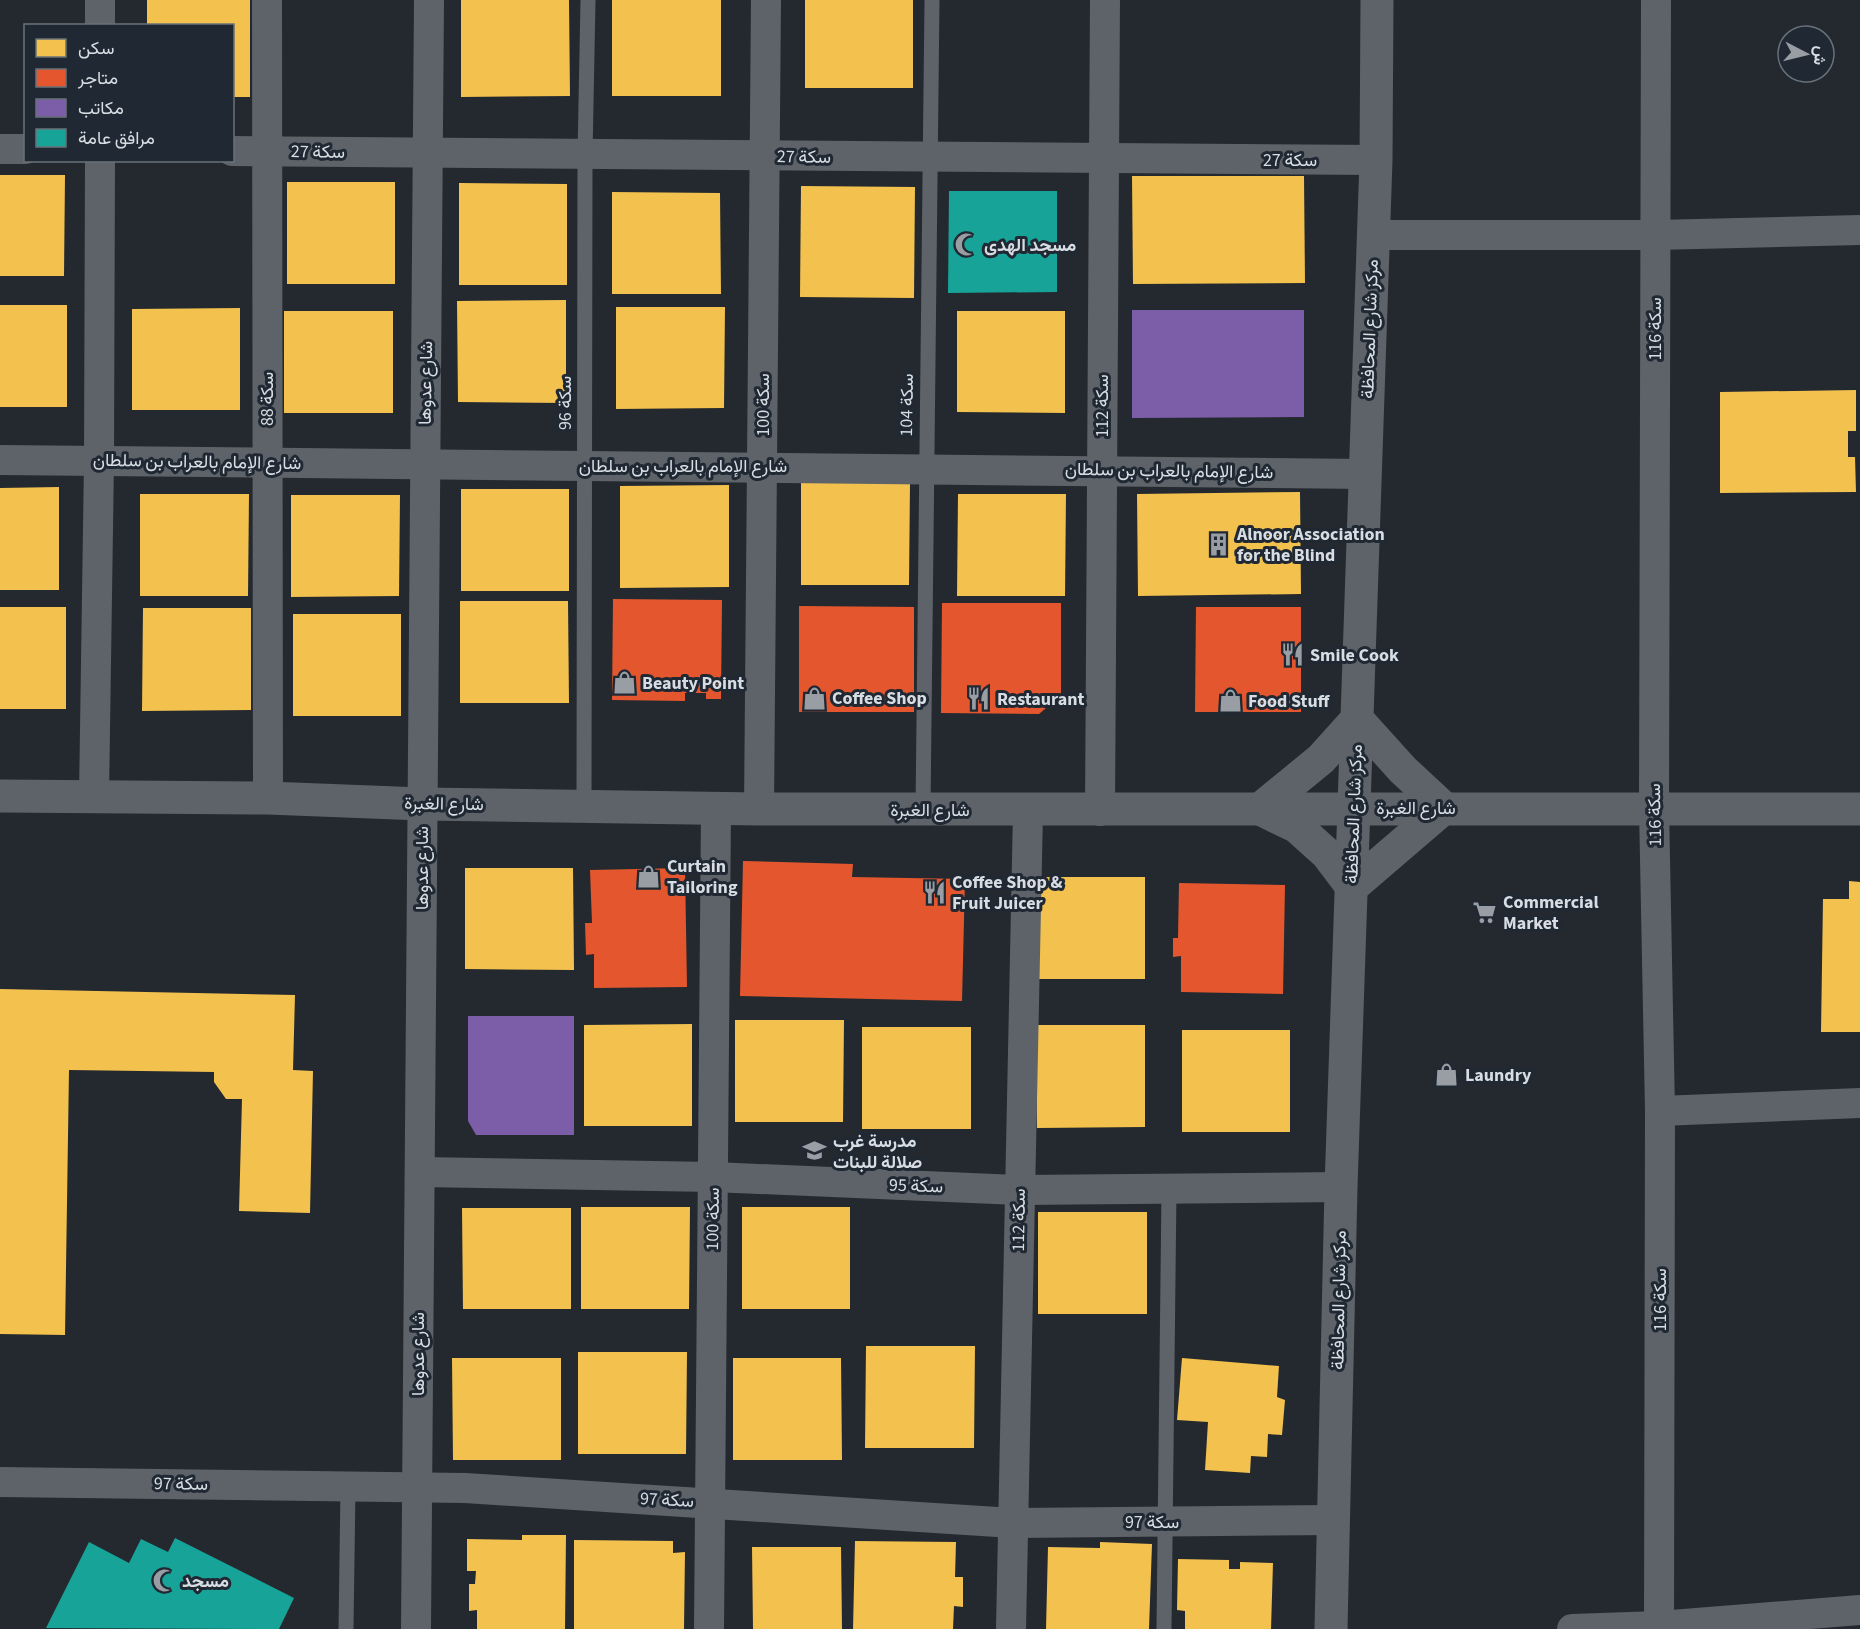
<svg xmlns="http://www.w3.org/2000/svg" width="1860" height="1629" font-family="'Source Sans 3',Vazirmatn,sans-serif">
  <rect width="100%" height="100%" fill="#24292f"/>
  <g fill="#f2c14e">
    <polygon points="147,0 250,0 250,97 232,97 232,26 147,26"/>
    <polygon points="461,0 569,0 570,96 461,97"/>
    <rect x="612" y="0" width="109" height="96"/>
    <rect x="805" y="0" width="108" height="88"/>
    <polygon points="0,175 65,175 64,276 0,276"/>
    <polygon points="1132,176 1304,176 1305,283 1133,284"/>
    <rect x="287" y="182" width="108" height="102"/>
    <polygon points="459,183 567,184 567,285 459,285"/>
    <polygon points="801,186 915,187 914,298 800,297"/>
    <polygon points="612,192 720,193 721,294 612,294"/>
    <polygon points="566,300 566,403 458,402 457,301"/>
    <rect x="0" y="305" width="67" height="102"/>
    <polygon points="616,307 725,307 724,408 616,409"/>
    <polygon points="240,308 240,410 132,410 132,309"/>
    <rect x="284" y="311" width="109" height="102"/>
    <polygon points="957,311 1065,311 1065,413 957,412"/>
    <polygon points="1856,390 1856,431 1848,431 1848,457 1855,457 1856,492 1720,493 1720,392"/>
    <polygon points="801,483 910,483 909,585 801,585"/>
    <polygon points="729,485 729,587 620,588 620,486"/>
    <polygon points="59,487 59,590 0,590 0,488"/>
    <rect x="461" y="489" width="108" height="102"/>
    <polygon points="1300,492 1301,594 1138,596 1137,494"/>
    <polygon points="140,494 249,494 248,596 140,596"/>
    <polygon points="958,494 1066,494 1065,596 957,596"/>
    <polygon points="291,495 400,495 399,596 291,597"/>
    <polygon points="460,601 568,601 569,703 460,703"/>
    <rect x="0" y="607" width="66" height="102"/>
    <polygon points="143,608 251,608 251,710 142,711"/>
    <rect x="293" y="614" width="108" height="102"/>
    <polygon points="465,868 573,868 574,970 465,969"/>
    <polygon points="1037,877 1145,877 1145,979 1036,979"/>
    <polygon points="1849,881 1860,882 1860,1032 1821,1032 1823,899 1849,899"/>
    <polygon points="0,989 295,995 293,1070 313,1071 310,1213 239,1211 242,1099 226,1099 214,1082 214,1072 69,1070 65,1335 0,1334"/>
    <polygon points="735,1020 844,1020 843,1122 735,1122"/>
    <polygon points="692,1024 692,1126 584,1126 584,1025"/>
    <polygon points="1036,1025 1145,1025 1145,1127 1037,1128"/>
    <rect x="862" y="1027" width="109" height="102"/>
    <rect x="1182" y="1030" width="108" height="102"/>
    <polygon points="581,1207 690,1207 689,1309 581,1309"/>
    <rect x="742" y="1207" width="108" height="102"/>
    <polygon points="462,1208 571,1208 571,1309 463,1309"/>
    <rect x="1038" y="1212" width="109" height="102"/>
    <polygon points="866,1346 975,1346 974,1448 865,1448"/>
    <polygon points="578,1352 687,1352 686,1454 578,1454"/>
    <polygon points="452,1358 561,1358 561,1460 453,1460"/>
    <polygon points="733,1358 841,1358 842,1460 733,1460"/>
    <polygon points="1182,1358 1279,1366 1277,1397 1285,1400 1282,1435 1268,1434 1267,1457 1251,1456 1250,1473 1205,1470 1208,1422 1177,1420"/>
    <polygon points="522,1535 566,1535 565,1629 477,1629 477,1610 469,1611 469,1584 475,1584 476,1571 467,1571 467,1539 522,1540"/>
    <polygon points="574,1540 673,1541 673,1553 685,1552 684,1629 574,1629"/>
    <polygon points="855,1541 956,1542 955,1577 963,1577 963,1607 954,1606 953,1629 853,1629"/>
    <polygon points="1100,1542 1152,1544 1149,1629 1046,1629 1048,1547 1100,1548"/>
    <polygon points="752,1547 841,1547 842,1629 753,1629"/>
    <polygon points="1178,1559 1229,1560 1229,1569 1240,1569 1240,1562 1273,1563 1271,1629 1185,1629 1185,1611 1177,1610"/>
  </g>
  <g fill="#e4572e">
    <polygon points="613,599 722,600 721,699 706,699 706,693 685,693 685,701 612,700"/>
    <polygon points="942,603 1061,603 1061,695 1039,714 941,713"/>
    <polygon points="799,606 914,607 914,712 799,712"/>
    <polygon points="1196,607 1301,607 1301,712 1195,712"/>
    <polygon points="743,861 853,864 852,877 965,879 962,1001 740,996"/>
    <polygon points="685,868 687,987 594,988 594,954 586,955 585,923 592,923 590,870"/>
    <polygon points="1179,883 1285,885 1283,994 1181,992 1181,956 1173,957 1173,938 1178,938"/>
  </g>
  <g fill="#7b5ea7">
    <polygon points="1132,310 1304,310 1304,417 1132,418"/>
    <polygon points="468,1016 574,1016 574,1135 476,1135 468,1121"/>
  </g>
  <g fill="#17a398">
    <polygon points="949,191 1057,191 1057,292 948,293"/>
    <polygon points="175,1538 294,1598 279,1629 46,1628 89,1542 129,1563 141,1539 168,1552"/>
  </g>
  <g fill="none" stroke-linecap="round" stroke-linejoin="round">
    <g stroke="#5e6369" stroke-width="15">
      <polyline points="584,807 585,155 588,0"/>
      <polyline points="923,810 932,0"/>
      <polyline points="346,1629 348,1487"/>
      <polyline points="1164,1629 1169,1189"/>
    </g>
    <g stroke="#5e6369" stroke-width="30">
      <polyline points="267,0 268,798"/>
      <polyline points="1656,0 1654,808 1660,1111 1659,1629"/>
      <polyline points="100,26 100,0"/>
      <polyline points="0,149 26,149"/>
      <polyline points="232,151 1376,160"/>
      <polyline points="1373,235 1655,235 1860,230"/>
      <polyline points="0,460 1366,474"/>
      <polyline points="94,797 99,461 100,160"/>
      <polyline points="759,809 766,0"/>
      <polyline points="1100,811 1105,0"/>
      <polyline points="1660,1111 1860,1103"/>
      <polyline points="420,1172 713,1177 1020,1190 1341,1187"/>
      <polyline points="0,1482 465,1488 1013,1523 1333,1520"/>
      <polyline points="416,1629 429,0"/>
      <polyline points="709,1629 716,809"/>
      <polyline points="1011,1629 1028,811"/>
      <polyline points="1572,1629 1659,1626 1860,1610"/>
    </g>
    <g stroke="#5e6369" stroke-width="33">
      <polygon points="1357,719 1403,770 1444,808 1352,887 1327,854 1297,827 1260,809 1321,759"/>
      <polyline points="0,796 268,798 422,804 759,809 1860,809"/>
      <polyline points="1331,1629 1341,1187 1376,160 1377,0"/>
    </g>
  </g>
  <defs>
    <symbol id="mosque-bare" viewBox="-9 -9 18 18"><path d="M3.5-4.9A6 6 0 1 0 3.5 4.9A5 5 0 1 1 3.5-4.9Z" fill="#989ea4" stroke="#202933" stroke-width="2.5" paint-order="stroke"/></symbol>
    <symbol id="building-bare" viewBox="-9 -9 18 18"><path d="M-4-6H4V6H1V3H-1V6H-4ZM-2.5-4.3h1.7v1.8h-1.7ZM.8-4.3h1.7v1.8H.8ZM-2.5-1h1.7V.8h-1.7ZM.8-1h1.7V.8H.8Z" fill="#989ea4" stroke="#202933" stroke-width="2.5" paint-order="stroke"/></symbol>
    <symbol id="restaurant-bare" viewBox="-9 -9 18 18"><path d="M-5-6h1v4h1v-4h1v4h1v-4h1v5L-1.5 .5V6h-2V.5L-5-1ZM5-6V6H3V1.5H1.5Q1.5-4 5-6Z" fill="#989ea4" stroke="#202933" stroke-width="2.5" paint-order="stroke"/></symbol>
    <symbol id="shop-bare" viewBox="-9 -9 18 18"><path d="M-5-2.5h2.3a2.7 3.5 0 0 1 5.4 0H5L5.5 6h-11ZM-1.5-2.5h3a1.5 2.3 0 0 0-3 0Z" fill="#989ea4" stroke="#202933" stroke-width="2.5" paint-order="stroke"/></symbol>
    <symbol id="supermarket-bare" viewBox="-9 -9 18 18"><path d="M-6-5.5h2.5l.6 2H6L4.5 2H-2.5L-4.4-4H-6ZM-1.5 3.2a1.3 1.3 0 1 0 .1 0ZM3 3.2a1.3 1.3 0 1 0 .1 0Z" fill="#989ea4" stroke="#202933" stroke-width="2.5" paint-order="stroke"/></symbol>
    <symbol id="university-bare" viewBox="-9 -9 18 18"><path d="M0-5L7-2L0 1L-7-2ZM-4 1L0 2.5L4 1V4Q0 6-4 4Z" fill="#989ea4" stroke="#202933" stroke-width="2.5" paint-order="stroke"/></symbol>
  </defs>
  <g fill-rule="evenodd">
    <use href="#mosque-bare" x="950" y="228" width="33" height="33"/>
    <use href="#building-bare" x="1202" y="528" width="33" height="33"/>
    <use href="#restaurant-bare" x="1276" y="638" width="33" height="33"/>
    <use href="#shop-bare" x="608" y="666" width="33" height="33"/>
    <use href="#shop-bare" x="798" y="682" width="33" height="33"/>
    <use href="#restaurant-bare" x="962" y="682" width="33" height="33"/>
    <use href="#shop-bare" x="1214" y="684" width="33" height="33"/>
    <use href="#shop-bare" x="632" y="860" width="33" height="33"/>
    <use href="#restaurant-bare" x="918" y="876" width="33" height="33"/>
    <use href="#supermarket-bare" x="1468" y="896" width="33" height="33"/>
    <use href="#shop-bare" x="1430" y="1058" width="33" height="33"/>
    <use href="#university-bare" x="798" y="1134" width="33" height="33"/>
    <use href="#mosque-bare" x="148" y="1564" width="33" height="33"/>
  </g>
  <g text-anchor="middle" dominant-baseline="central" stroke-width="6" stroke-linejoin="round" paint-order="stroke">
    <g font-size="18" fill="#d7dde3" stroke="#202933">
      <text transform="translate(318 152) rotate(1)">سكة 27</text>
      <text transform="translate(804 157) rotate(1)">سكة 27</text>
      <text x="1290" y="160">سكة 27</text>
      <text transform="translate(1370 329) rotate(-88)">مركز شارع المحافظة</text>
      <text transform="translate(1655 329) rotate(-90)">سكة 116</text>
      <text transform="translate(426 383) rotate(-89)">شارع عدوها</text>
      <text transform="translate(267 399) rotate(-90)">سكة 88</text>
      <text transform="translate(565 403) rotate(-90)">سكة 96</text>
      <text transform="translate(763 405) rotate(-90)">سكة 100</text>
      <text transform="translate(907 405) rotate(-89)">سكة 104</text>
      <text transform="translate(1102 406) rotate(-90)">سكة 112</text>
      <text transform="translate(197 462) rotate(1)">شارع الإمام بالعراب بن سلطان</text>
      <text x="683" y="466">شارع الإمام بالعراب بن سلطان</text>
      <text transform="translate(1169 471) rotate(1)">شارع الإمام بالعراب بن سلطان</text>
      <text transform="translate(444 804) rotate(1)">شارع الغبرة</text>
      <text x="1416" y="808">شارع الغبرة</text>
      <text x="930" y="810">شارع الغبرة</text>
      <text transform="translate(1354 814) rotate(-88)">مركز شارع المحافظة</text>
      <text transform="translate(1655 815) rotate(-91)">سكة 116</text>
      <text transform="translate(422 868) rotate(-90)">شارع عدوها</text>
      <text transform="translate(916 1186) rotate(2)">سكة 95</text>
      <text transform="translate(713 1219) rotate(-89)">سكة 100</text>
      <text transform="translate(1019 1220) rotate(-89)">سكة 112</text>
      <text transform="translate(1339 1300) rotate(-89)">مركز شارع المحافظة</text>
      <text transform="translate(1660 1300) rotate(-90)">سكة 116</text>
      <text transform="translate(418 1354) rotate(-90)">شارع عدوها</text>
      <text transform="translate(181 1484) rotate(1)">سكة 97</text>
      <text transform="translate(667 1500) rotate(3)">سكة 97</text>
      <text x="1152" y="1522">سكة 97</text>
    </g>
    <g font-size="18" font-weight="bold" fill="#d7dde3" stroke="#202933" text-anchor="start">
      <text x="984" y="245">مسجد الهدى</text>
      <text x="1237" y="534">Alnoor Association<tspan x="1237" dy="21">for the Blind</tspan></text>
      <text x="1310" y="655">Smile Cook</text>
      <text x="642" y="683">Beauty Point</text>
      <text x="832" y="698">Coffee Shop</text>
      <text x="997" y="699">Restaurant</text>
      <text x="1248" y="701">Food Stuff</text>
      <text x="667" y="866">Curtain<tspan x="667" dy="21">Tailoring</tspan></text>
      <text x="952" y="882">Coffee Shop &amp;<tspan x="952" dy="21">Fruit Juicer</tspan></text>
      <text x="1503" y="902">Commercial<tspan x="1503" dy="21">Market</tspan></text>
      <text x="1465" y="1075">Laundry</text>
      <text x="833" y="1141">مدرسة غرب<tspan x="833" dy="21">صلالة للبنات</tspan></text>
      <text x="182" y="1581">مسجد</text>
    </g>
  </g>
  <rect x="24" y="24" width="210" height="138" fill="#202933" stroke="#697179" stroke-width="1.5"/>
  <rect x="36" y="39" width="30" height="18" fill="#f2c14e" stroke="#697179" stroke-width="1.5"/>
  <text x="78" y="54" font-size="18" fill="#d7dde3">سكن</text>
  <rect x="36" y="69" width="30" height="18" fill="#e4572e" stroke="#697179" stroke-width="1.5"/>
  <text x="78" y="84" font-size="18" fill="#d7dde3">متاجر</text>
  <rect x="36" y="99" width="30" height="18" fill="#7b5ea7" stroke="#697179" stroke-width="1.5"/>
  <text x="78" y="114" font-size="18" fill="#d7dde3">مكاتب</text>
  <rect x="36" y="129" width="30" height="18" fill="#17a398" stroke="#697179" stroke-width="1.5"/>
  <text x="78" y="144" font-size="18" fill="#d7dde3">مرافق عامة</text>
  <g transform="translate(1806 54) rotate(97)"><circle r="28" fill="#202933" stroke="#697179" stroke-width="1.5"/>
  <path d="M0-4.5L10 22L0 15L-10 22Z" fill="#989ea4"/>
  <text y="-9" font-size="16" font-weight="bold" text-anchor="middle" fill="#d7dde3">ش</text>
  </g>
</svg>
